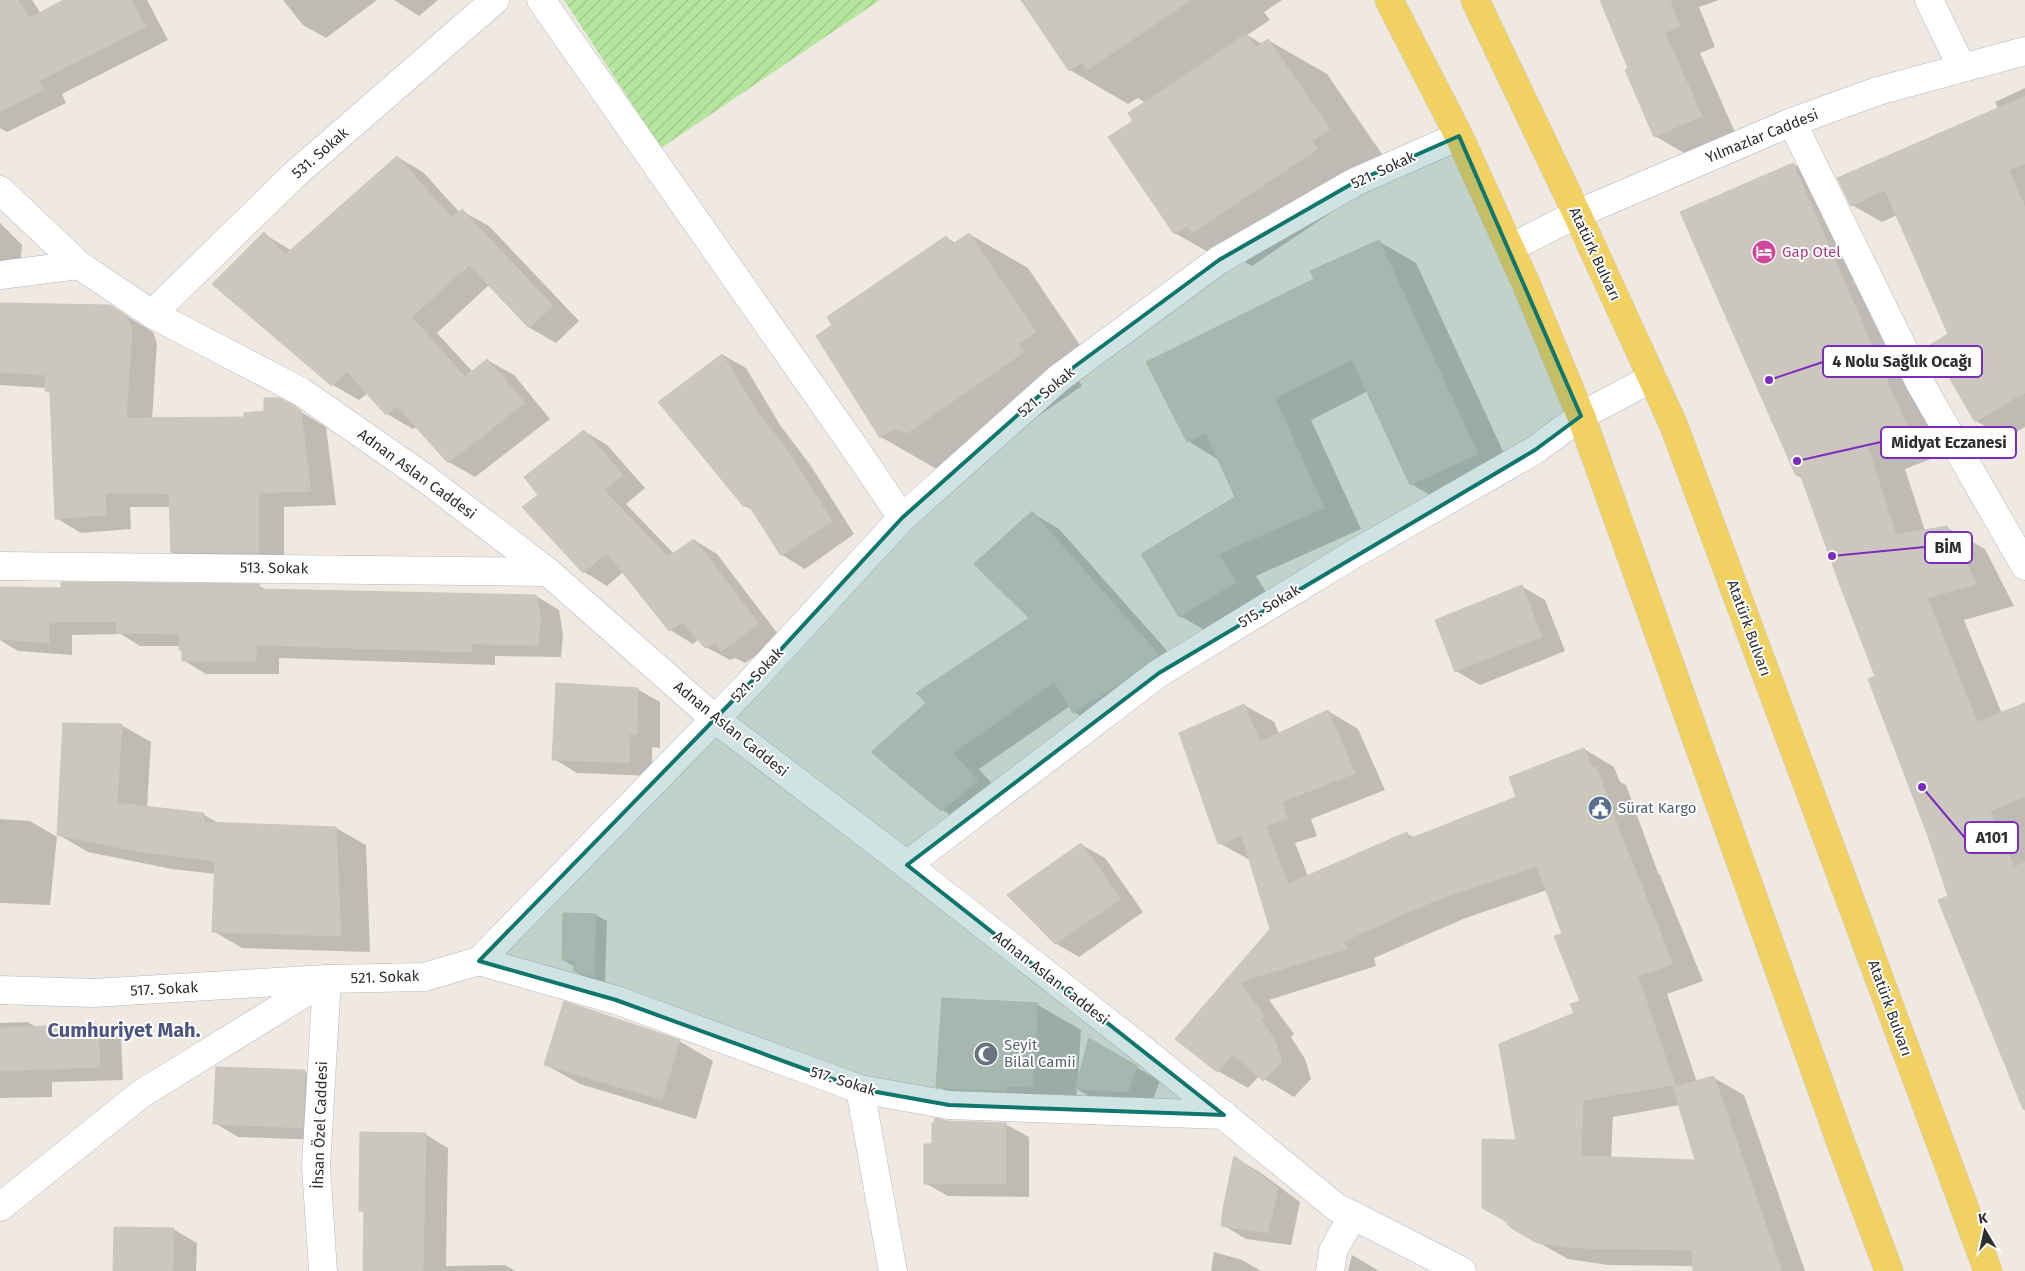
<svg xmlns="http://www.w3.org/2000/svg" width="2025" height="1271" font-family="'Fira Sans',sans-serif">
  <defs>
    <pattern id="garden-furrows" width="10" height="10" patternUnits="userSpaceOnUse" patternTransform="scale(1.25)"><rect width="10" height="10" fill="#b6e59e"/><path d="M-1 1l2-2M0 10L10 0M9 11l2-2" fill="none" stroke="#9dc588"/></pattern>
  </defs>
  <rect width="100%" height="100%" fill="#efe9e1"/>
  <polygon fill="url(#garden-furrows)" points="564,0 880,0 661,148"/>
  <g fill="#0003" fill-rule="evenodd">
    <polygon points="0,0 32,0 41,14 66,0 147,0 168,40 62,94 66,103 7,132 0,128"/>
    <polygon points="283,0 377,0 326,38 303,25"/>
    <polygon points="394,0 438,0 419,16"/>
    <polygon points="1022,0 1282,0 1264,12 1270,20 1247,35 1262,44 1268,40 1327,74 1388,163 1375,183 1252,266 1243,261 1234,267 1175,233 1135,121 1146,103 1138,98 1128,104 1070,70"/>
    <polygon points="1601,0 1719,0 1699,7 1715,47 1700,53 1737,137 1691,157 1655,136"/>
    <polygon points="2025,88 2025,427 2006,438 1976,421 1950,335 1897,215 1882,222 1852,205 1998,109 1995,102"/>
    <polygon points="397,157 423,172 460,213 462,211 489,226 579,321 556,343 530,328 489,285 437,333 473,372 487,360 514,375 550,419 475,477 449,462 417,426 413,429 387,414 368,393 359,400 333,385 264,234 292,251"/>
    <polygon points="1793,164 1831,186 1946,453 1905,469 1925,531 1946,527 1985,549 2014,606 1964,620 2002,714 2025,705 2025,1111 1988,1017 1877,677 1803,479 1796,475"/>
    <polygon points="0,223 22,245 20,266 0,268"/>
    <polygon points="969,234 1028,268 1094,366 1076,378 1082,386 966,466 940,471 881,437 946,238 956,243"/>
    <polygon points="1378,241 1416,263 1514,475 1448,505 1411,484 1368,391 1311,420 1361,529 1256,576 1273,604 1217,637 1180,616 1236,497 1219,460 1188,441 1316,279"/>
    <polygon points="0,305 110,306 153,332 157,344 152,419 245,419 265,412 279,399 326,427 336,505 284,507 284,567 198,566 172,552 171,507 130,507 131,529 81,533 56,518 52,393 47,391 47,388 0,385"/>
    <polygon points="723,355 746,368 780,425 811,466 854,534 805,569 782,555 754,511 745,506"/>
    <polygon points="584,431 607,445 645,488 626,504 674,554 694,540 717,554 781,638 745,663 735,658 730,660 706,647 699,639 693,644 670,630 623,572 607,586 584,572 539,495"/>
    <polygon points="1032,513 1059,529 1185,671 1101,728 1074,712 1070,706 979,769 1004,797 969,825 942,810 927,703 1030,619"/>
    <polygon points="259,586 267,590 536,596 559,610 563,634 561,657 495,656 495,665 279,658 279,674 206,674 183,660 183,651 180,650 180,646 140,646 121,634 72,635 72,655 18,651 0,640 0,589"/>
    <polygon points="1521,586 1545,600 1565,651 1480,685 1456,671"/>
    <polygon points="637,689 660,702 660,748 652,747 652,776 577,773 554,759"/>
    <path d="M1244,705L1274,722L1279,734L1328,711L1358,729L1385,790L1311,819L1317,836L1295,843L1308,876L1406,833L1415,838L1517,798L1584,749L1614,767L1620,782L1626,785L1658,873L1660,875L1703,981L1667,994L1697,1082L1714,1078L1744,1095L1805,1271H1695L1694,1266L1608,1265L1568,1259L1511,1227L1518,1142L1581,1002L1564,935L1547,890L1463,919L1374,958L1376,966L1269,1000L1294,1034L1291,1037L1305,1059L1311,1079L1294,1097L1259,1076L1248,1088L1218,1071L1177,1039L1272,929L1250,860L1219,843ZM1680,1105L1697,1161L1611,1158L1613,1117Z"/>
    <polygon points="121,725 151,742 147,808 204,815 220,824 336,828 366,845 370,952 242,948 213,931 216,874 172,869 88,852 59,835"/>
    <polygon points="0,819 30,821 57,837 50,905 0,903"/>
    <polygon points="1082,845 1105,858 1143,912 1079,957 1055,943"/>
    <polygon points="596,915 607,921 605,983 585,977 574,971 575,967 563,960"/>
    <polygon points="1038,1005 1081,1030 1078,1079 1090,1040 1160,1081 1151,1104 1099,1102 1077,1089 1075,1112 981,1111 938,1086"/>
    <polygon points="28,1022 37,1028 98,1025 121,1039 123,1080 52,1082 52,1097 0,1098 0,1023"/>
    <polygon points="679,1041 713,1061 696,1119 580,1084 546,1065"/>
    <polygon points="305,1072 328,1085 326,1140 238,1137 215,1123"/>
    <polygon points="948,1122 1005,1124 1029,1137 1029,1197 948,1196 925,1183 933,1145"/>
    <polygon points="425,1134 448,1148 446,1266 505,1265 515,1271 364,1271 365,1213 360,1210"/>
    <polygon points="1235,1158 1258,1171 1300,1202 1291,1245 1246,1239 1223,1225"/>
    <polygon points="173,1229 197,1243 196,1271 114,1271"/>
    <polygon points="1214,1252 1242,1260 1261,1271 1211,1271"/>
    <polygon points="1352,1255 1379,1271 1348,1271"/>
  </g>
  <g fill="#cbc7bf" stroke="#cbc5ba">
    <polygon points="0,0 18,0 30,18 63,0 131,0 146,27 39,81 44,90 0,111"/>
    <polygon points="1021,0 1191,0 1087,70 1082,62 1069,71"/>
    <polygon points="1600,0 1670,0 1680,26 1665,33 1702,116 1654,137 1625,70 1628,68"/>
    <polygon points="1246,34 1256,47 1268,39 1330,129 1312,141 1317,149 1192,233 1187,226 1174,234 1108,137 1133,121 1128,113"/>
    <polygon points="2025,96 2025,163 2009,170 2025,207 2025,392 1975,422 1930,345 1948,334 1885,190 1851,206 1837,178"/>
    <polygon points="397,156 452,218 462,209 553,306 529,328 469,265 412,317 465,377 487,359 525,403 448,463 397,406 386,415 347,372 332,386 212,284 264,232 285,255"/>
    <polygon points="1793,163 1909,431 1868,447 1896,535 1947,526 1977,584 1927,598 1977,722 2025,703 2025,797 1990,811 2014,867 2025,862 2025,1109 2023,1109 1938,900 1948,896 1928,836 1868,679 1875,676 1841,588 1800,474 1796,476 1680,212"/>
    <polygon points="969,233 1036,332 1018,344 1024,352 907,433 893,429 880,438 816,336 832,325 827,317 946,236 953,244"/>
    <polygon points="1379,240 1478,454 1410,485 1352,360 1275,398 1324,508 1219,554 1236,582 1179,617 1141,554 1235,497 1206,433 1187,442 1146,362 1314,279 1310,271"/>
    <polygon points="0,303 110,305 127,316 132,329 126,418 244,417 244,413 264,411 264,398 279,398 292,404 301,411 311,491 259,493 259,553 171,552 169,494 105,493 106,515 55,519 50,392 45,391 45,375 0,372"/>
    <polygon points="722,354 757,411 788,451 832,521 781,556 748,504 744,507 658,402"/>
    <polygon points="584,430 623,475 604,490 668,557 694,539 759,624 721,651 715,643 705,648 682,622 669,631 607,553 583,573 522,507 538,495 524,477"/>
    <polygon points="1032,511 1159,655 1122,682 1073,713 1054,682 953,753 978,781 941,811 871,752 926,703 916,693 1029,618 974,564"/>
    <polygon points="61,582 259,584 259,589 536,595 541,620 538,645 472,644 472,652 256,645 256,661 182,661 182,650 179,650 179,634 116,633 117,622 49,622 49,643 0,639 0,587 61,588"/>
    <polygon points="1522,585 1542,637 1455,672 1435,620"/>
    <polygon points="556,683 638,688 637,735 629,734 630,763 552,760"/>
    <polygon points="1244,704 1260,742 1328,710 1355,773 1282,802 1287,819 1266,826 1288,884 1407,832 1409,839 1516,797 1509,777 1584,748 1592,768 1596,766 1629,856 1630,856 1673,964 1638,976 1675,1085 1583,1100 1581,1156 1695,1160 1673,1087 1714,1076 1782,1271 1693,1271 1692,1250 1577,1248 1537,1243 1511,1228 1504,1220 1482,1208 1482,1139 1516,1140 1499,1044 1574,1013 1570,1004 1580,1001 1554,936 1562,934 1537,866 1432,902 1344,941 1347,949 1240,982 1265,1017 1261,1020 1275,1040 1282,1062 1263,1081 1232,1054 1217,1072 1175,1039 1270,929 1242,836 1218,844 1179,733"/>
    <polygon points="63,723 122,724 117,803 204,813 204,822 336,827 341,936 212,932 215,861 141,852 57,835"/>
    <polygon points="1081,843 1121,899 1055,944 1007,895"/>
    <polygon points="563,913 596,914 594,977 573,971 576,961 562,960"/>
    <polygon points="942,998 1038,1003 1032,1087 1006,1086 1006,1091 951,1089 936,1087"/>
    <polygon points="564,1001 680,1040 662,1100 544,1065"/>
    <polygon points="98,1024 100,1067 0,1071 0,1028"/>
    <polygon points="1089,1038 1137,1066 1128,1092 1075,1089"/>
    <polygon points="216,1067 305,1070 303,1128 213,1124"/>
    <polygon points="935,1118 948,1121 1006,1123 1006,1184 924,1184 924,1144 932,1144 932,1123 934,1123"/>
    <polygon points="360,1132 426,1133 423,1271 363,1271 364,1211 359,1211"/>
    <polygon points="1234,1156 1278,1188 1268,1233 1221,1226 1223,1209"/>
    <polygon points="114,1227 174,1228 173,1271 113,1271"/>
  </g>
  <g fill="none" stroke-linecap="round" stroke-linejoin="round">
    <defs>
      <g id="minor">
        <polyline points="541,0 861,457 902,518"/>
        <polyline points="1929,0 1962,68"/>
        <polyline points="1792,122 1920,383 2025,566"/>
        <polyline points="0,190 79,265 152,314 300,391 425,478 548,572 715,719 907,865 1137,1045 1336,1207 1462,1271"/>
        <polyline points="1510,248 1577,214 1792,122 1878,91 2025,51"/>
        <polyline points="0,275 79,265"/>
        <polyline points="152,314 294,175 495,0"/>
        <polyline points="0,566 548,572"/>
        <polyline points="907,865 1159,673 1352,555 1535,450 1581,416 1652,378"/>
        <polyline points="479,961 616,1000 860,1089 949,1105 1224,1115"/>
        <polyline points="0,990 93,993 327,979 316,1166 323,1271"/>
        <polyline points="860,1089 893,1271"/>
        <polyline points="0,1207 141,1094 327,979 424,977 479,961 750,683 902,518 1059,378 1219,260 1355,182 1459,136"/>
        <polyline points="1330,1271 1333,1251 1353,1215"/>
      </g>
      <g id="major">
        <polyline points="1389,0 1459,136 1525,281 1581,416 1841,1143 1889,1271"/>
        <polyline points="1475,0 1577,214 1674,426 1988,1271"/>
      </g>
    </defs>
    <use href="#minor" stroke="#b4b7c1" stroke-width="29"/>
    <use href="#major" stroke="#c9c9c9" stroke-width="29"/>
    <use href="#minor" stroke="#fff" stroke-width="28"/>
    <use href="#major" stroke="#f2d163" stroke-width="28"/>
  </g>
  <path fill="#0f766e" fill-opacity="0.2" stroke="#0f766e" stroke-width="4" stroke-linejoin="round" d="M1459,136L1581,416L1535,450L1159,673L907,865L1224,1115L949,1105L860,1089L616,1000L479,961L750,683L902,518L1059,378L1219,260L1355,182Z"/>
  <defs>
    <symbol id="hotel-disc" viewBox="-11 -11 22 22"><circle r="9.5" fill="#d1479c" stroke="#fff"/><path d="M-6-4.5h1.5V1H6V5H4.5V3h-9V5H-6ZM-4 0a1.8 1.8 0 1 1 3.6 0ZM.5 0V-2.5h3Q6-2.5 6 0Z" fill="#fff"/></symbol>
    <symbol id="civic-disc" viewBox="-11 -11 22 22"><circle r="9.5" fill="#5c6f8a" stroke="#fff"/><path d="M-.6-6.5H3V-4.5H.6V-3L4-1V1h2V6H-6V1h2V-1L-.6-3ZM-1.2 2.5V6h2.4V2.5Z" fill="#fff"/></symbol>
    <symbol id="mosque-disc" viewBox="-11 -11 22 22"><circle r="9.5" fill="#6b7280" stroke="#fff"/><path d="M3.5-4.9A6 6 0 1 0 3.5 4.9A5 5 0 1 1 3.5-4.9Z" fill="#fff"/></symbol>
  </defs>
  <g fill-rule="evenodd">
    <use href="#hotel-disc" x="1750" y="238" width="28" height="28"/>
    <use href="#civic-disc" x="1586" y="794" width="28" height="28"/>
    <use href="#mosque-disc" x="972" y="1040" width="28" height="28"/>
  </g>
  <g text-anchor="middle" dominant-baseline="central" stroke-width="4" stroke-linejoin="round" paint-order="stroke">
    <g font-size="15" fill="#2e2e2e" stroke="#fff">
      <text transform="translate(1762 136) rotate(-22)">Yılmazlar Caddesi</text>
      <text transform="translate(320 153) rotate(-41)">531. Sokak</text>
      <text transform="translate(1383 170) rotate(-25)">521. Sokak</text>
      <text transform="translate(1595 254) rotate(65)">Atatürk Bulvarı</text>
      <text transform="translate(1046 392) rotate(-40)">521. Sokak</text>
      <text transform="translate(417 474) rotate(36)">Adnan Aslan Caddesi</text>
      <text transform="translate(274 568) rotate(1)">513. Sokak</text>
      <text transform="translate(1269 606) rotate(-31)">515. Sokak</text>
      <text transform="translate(1749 628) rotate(70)">Atatürk Bulvarı</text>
      <text transform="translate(757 675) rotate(-47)">521. Sokak</text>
      <text transform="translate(731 729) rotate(39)">Adnan Aslan Caddesi</text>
      <text transform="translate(385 977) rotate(-2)">521. Sokak</text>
      <text transform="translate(1051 978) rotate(38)">Adnan Aslan Caddesi</text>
      <text transform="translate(164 989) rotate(-3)">517. Sokak</text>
      <text transform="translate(1890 1008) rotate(70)">Atatürk Bulvarı</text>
      <text transform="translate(843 1081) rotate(17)">517. Sokak</text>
      <text transform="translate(320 1125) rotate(-88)">İhsan Özel Caddesi</text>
    </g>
    <g font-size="15" fill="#b23c85" stroke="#fff" text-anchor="start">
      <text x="1782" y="252">Gap Otel</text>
    </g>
    <g font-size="15" fill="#4e5e75" stroke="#fff" text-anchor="start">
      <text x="1618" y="808">Sürat Kargo</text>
    </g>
    <g font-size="15" fill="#5b616d" stroke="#fff" text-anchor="start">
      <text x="1004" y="1045">Seyit<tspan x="1004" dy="17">Bilal Camii</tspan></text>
    </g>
    <g font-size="20" font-weight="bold" fill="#4d5680" stroke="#fff">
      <text x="124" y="1030">Cumhuriyet Mah.</text>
    </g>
  </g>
  <path fill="none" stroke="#7b2cbf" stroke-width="2" d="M1769 380L1823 362M1797 461L1881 442M1832 556L1925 547M1922 787L1965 838"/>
  <g fill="#7b2cbf" stroke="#fff" stroke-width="2">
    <circle cx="1769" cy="380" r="5"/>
    <circle cx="1797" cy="461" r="5"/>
    <circle cx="1832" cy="556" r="5"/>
    <circle cx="1922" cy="787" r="5"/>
  </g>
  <g fill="#fff" stroke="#7b2cbf" stroke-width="2">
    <rect x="1823" y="346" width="159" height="31" rx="5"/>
    <rect x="1881" y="427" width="135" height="31" rx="5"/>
    <rect x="1925" y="532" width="47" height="31" rx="5"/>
    <rect x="1965" y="822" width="53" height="31" rx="5"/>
  </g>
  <g font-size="16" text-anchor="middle" font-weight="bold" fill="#2e2e2e">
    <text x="1902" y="367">4 Nolu Sağlık Ocağı</text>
    <text x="1949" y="448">Midyat Eczanesi</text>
    <text x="1948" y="553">BİM</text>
    <text x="1992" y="843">A101</text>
  </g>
  <g transform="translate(1985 1231) rotate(351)" stroke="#ffffff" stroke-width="4" paint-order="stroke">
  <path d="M0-4L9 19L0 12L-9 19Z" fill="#2e2e2e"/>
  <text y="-8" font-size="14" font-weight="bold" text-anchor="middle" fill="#2e2e2e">K</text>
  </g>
</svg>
